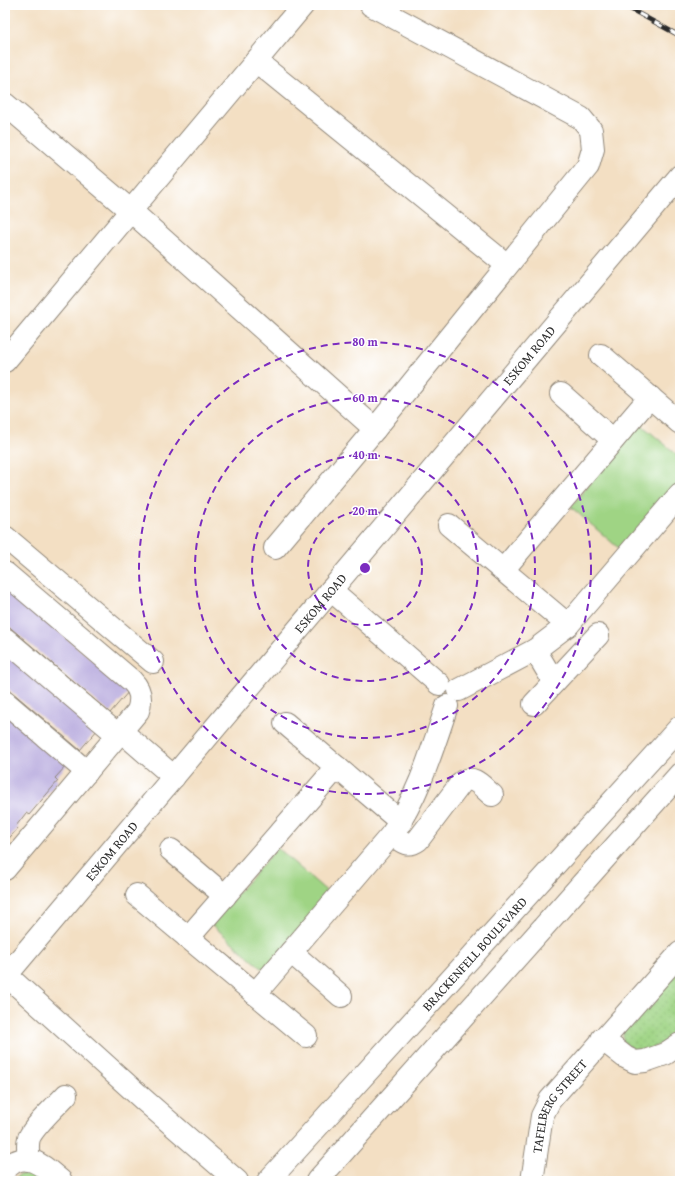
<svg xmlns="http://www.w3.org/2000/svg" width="685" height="1186" font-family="'Gentium Book Plus',serif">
  <defs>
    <pattern id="grass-dots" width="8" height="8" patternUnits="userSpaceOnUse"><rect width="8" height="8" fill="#9fd484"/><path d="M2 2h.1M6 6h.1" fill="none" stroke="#89b672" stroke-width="1.8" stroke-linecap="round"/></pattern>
  </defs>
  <rect width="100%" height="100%" fill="#fff"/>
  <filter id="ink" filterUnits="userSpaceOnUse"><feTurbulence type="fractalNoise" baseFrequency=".025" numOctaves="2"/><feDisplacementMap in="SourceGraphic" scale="8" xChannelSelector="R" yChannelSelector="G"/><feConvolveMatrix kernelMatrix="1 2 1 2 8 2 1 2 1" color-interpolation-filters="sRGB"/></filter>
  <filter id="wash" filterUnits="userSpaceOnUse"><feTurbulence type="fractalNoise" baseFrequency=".012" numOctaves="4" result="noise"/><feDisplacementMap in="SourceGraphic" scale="16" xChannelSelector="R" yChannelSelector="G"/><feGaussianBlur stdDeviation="0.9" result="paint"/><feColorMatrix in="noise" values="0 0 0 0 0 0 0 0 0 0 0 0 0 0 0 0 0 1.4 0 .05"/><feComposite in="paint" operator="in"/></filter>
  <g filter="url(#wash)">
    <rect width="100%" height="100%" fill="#f3dfc3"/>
    <polygon fill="url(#grass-dots)" stroke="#658058" points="680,964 680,1033 676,1037 639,1054 623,1042 623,1030"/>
    <g fill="#9fd484" stroke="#658058">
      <polygon points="638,422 680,457 680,483 627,546 621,549 616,546 571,507"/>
      <polygon points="277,848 330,894 264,970 211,924"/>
      <polygon points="25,1173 35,1175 42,1181 12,1181 19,1175"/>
    </g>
    <g id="blocks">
      <g fill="#baaddf">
        <polygon points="5,586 129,691 110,713 5,623"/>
        <polygon points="5,650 98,729 80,750 5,686"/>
        <polygon points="5,712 67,765 55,778 58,781 29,815 26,813 16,826 18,828 5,843"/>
      </g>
    </g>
  </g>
  <g filter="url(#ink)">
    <use href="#blocks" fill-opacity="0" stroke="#8f8577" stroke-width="1"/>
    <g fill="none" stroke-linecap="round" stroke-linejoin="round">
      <defs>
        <g id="minor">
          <polyline points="256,61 507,265"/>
          <polyline points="5,104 131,211 375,429"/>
          <polyline points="601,355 680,423"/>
          <polyline points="5,361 303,5"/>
          <polyline points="561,394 613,440"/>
          <polyline points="449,525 568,625"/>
          <polyline points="5,537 153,662"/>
          <polyline points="275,548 375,429 588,166 593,149 591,130 581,118 371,5"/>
          <polyline points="503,570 650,397"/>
          <path d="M5,573L132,681C141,690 142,699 138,711L5,869"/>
          <polyline points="331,590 439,684"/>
          <polyline points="5,639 118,735"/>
          <polyline points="535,650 554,682"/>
          <polyline points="459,690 535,650 568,625 680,494"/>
          <polyline points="5,702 87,772"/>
          <polyline points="534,704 598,635"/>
          <polyline points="285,723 401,822"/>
          <polyline points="121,731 174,777"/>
          <path d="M392,834C401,841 407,848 418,840L462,782C474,774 483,788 492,795"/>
          <polyline points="171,850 225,896"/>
          <polyline points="137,895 306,1036"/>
          <polyline points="188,938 337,767"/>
          <polyline points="291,952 341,996"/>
          <polyline points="5,974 144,1100 237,1181"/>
          <path id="s1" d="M5,977L680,176"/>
          <path d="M255,994L392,834C419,795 432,750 447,706"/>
          <polyline points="602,1039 625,1057 635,1062 645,1061 665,1054 680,1044"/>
          <path d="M29,1160C28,1153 27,1145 29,1138C34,1126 57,1105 66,1095"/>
          <path d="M5,1170C25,1147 45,1167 61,1181"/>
          <path id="s2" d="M268,1181L680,727"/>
          <polyline points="317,1181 680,774"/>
          <path id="s3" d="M532,1181L542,1116L550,1100L680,953"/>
        </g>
      </defs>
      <use href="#minor" stroke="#8f8577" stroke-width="24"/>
      <use href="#minor" stroke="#fff" stroke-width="22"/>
      <defs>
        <polyline id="rail" points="623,5 680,36"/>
      </defs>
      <use href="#rail" stroke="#2b2b2b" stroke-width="4.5"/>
      <use href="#rail" stroke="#fff" stroke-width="3" stroke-dasharray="9" stroke-linecap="butt"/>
    </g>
  </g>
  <g fill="none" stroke="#7b2cbf" stroke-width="2" stroke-dasharray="7 5">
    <circle cx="365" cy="568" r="57"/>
    <circle cx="365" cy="568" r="113"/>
    <circle cx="365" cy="568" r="170"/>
    <circle cx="365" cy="568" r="226"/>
  </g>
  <g text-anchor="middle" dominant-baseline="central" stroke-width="3" stroke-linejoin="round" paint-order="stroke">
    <g font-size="13" fill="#2b2b2b" stroke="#fff">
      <text stroke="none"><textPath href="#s1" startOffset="813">ESKOM ROAD</textPath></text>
      <text stroke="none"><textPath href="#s1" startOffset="489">ESKOM ROAD</textPath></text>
      <text stroke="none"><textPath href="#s1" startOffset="165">ESKOM ROAD</textPath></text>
      <text stroke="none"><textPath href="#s2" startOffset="307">BRACKENFELL BOULEVARD</textPath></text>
      <text stroke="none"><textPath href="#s3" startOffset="82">TAFELBERG STREET</textPath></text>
    </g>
  </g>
  <circle cx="365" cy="568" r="6" fill="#7b2cbf" stroke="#fff" stroke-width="2"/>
  <g font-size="12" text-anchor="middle" font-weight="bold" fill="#7b2cbf" stroke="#fff" stroke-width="3" stroke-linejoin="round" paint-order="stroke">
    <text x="365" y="346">80 m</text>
    <text x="365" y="402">60 m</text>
    <text x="365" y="459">40 m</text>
    <text x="365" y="515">20 m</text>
  </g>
  <rect width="685" height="1186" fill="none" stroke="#fff" stroke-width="20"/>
</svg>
